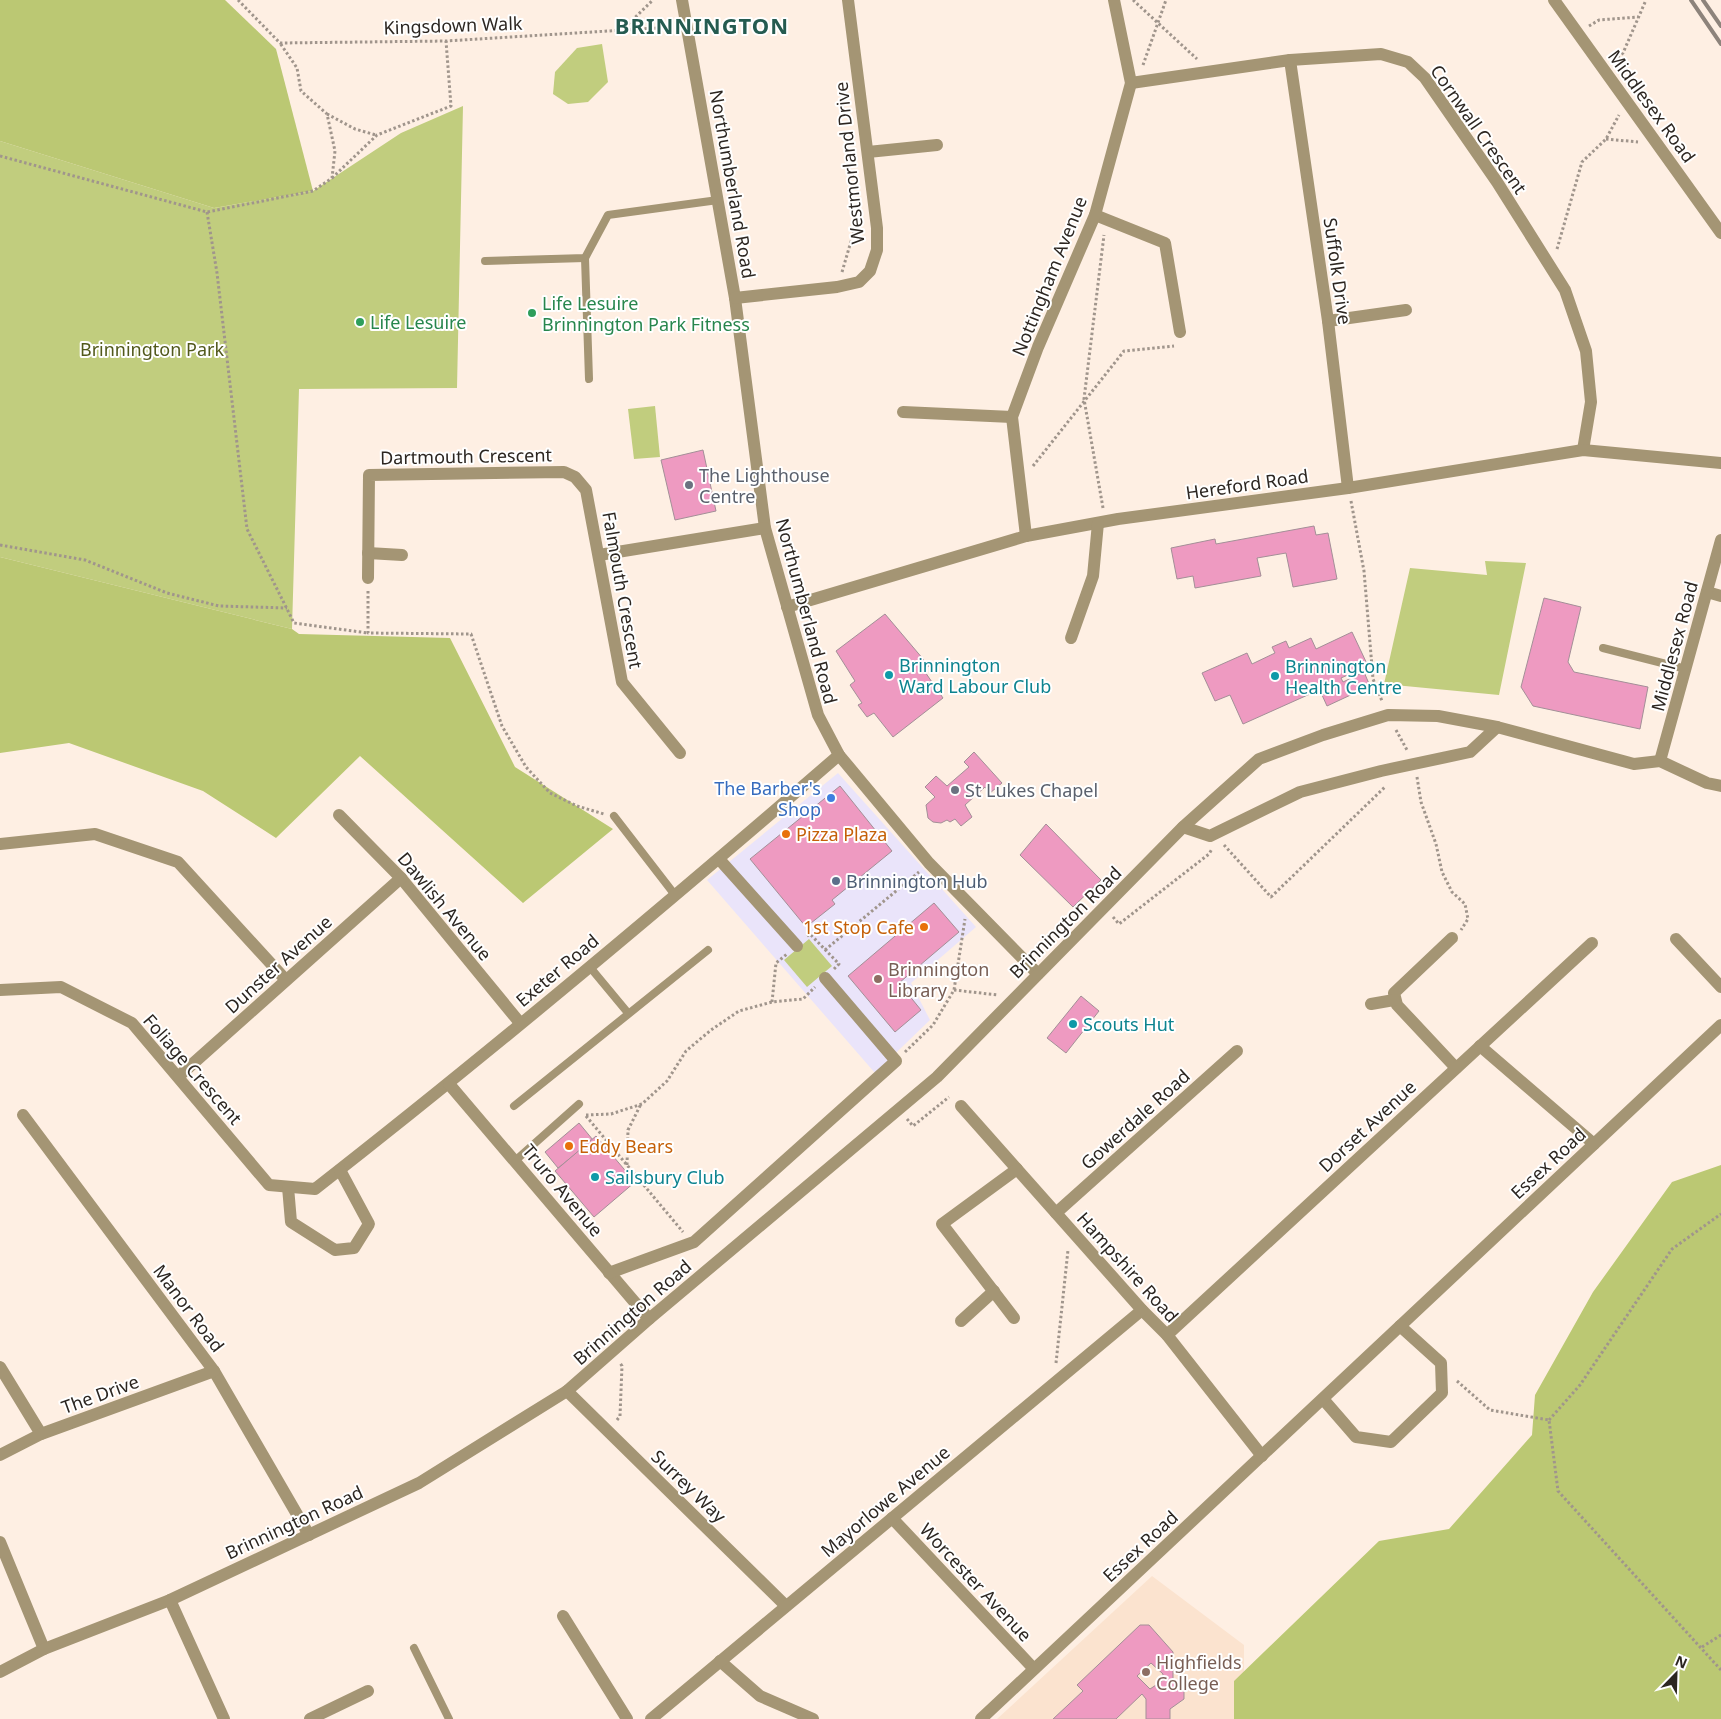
<svg xmlns="http://www.w3.org/2000/svg" width="1721" height="1719" font-family="'Noto Sans',sans-serif">
  <rect width="100%" height="100%" fill="#feefe3"/>
  <polygon fill="#eae4fa" points="838,773 976,927 911,983 930,1020 875,1073 707,880"/>
  <polygon fill="#fbe3cf" points="1152,1576 1244,1645 1244,1698 1234,1719 997,1719"/>
  <g fill="#c1cd7e">
    <polygon points="602,44 608,82 588,102 568,104 553,94 555,72 577,48"/>
    <polygon points="463,106 457,388 299,389 292,629 0,557 0,141 214,208 313,191 401,133"/>
    <polygon points="655,406 660,457 634,459 628,409"/>
    <polygon points="1485,561 1526,563 1499,695 1384,684 1410,568 1487,575"/>
    <polygon points="809,939 832,966 807,987 784,960"/>
  </g>
  <g fill="#bbc873">
    <polygon points="0,0 225,0 276,49 313,191 214,208 0,141"/>
    <polygon points="0,557 292,629 299,634 450,638 515,767 613,829 523,903 360,756 276,838 203,791 69,743 0,753"/>
    <polygon points="1721,1165 1721,1719 1234,1719 1234,1681 1379,1541 1449,1529 1532,1435 1535,1395 1593,1292 1672,1182"/>
  </g>
  <g fill="#ee9ac1" stroke="#a38f97" fill-rule="evenodd">
    <polygon points="703,450 716,511 675,520 661,460"/>
    <polygon points="1314,526 1316,535 1328,533 1337,579 1293,587 1286,553 1257,558 1261,576 1195,588 1193,576 1177,579 1171,548 1215,539 1216,544"/>
    <polygon points="1544,598 1581,607 1568,662 1574,672 1648,687 1640,729 1533,706 1521,687"/>
    <polygon points="885,614 929,666 923,669 943,698 893,737 874,713 867,717 858,705 862,703 850,685 855,681 836,651"/>
    <polygon points="1352,632 1368,666 1341,678 1343,682 1364,672 1370,686 1327,706 1322,695 1332,691 1330,685 1243,724 1230,695 1215,701 1202,673 1247,653 1252,664 1275,653 1272,647 1286,641 1289,648 1311,638 1316,649"/>
    <polygon points="974,752 1002,783 990,793 985,787 965,805 972,817 961,826 955,819 950,822 947,820 941,823 933,822 928,818 926,805 935,797 925,787 936,776 947,786 969,767 964,762"/>
    <polygon points="840,786 892,851 832,900 835,904 806,927 750,859"/>
    <polygon points="1046,824 1101,880 1073,907 1020,855"/>
    <polygon points="934,903 959,932 899,983 921,1010 895,1032 848,976"/>
    <polygon points="1081,996 1099,1011 1066,1053 1047,1038"/>
    <polygon points="579,1123 593,1140 558,1168 545,1152"/>
    <polygon points="596,1136 635,1182 594,1217 555,1171"/>
    <path d="M1140,1625H1149L1173,1652V1678L1184,1690V1699L1170,1709V1719H1146V1699L1142,1694L1116,1719H1053L1083,1691L1077,1685ZM1151,1663L1163,1674L1162,1681L1150,1689L1137,1676Z"/>
  </g>
  <g fill="none" stroke-linecap="round" stroke-linejoin="round">
    <g stroke="#a0958c" stroke-width="3" stroke-dasharray="2.5 2.5" stroke-linecap="butt">
      <polyline points="238,0 280,43 446,41 673,27"/>
      <polyline points="1133,0 1197,59"/>
      <polyline points="1589,26 1599,20 1638,17"/>
      <polyline points="621,31 653,0"/>
      <polyline points="1614,61 1623,53 1646,0"/>
      <polyline points="1143,65 1166,0"/>
      <polyline points="327,114 355,129 376,135"/>
      <polyline points="1606,139 1638,142"/>
      <polyline points="0,156 207,212 313,191 332,178 335,151 327,114 301,91 297,68 280,43"/>
      <polyline points="332,178 377,135 451,106 446,41"/>
      <polyline points="207,212 217,273 247,529 294,623 368,633"/>
      <polyline points="1557,249 1582,162 1606,139 1619,115"/>
      <polyline points="842,272 859,214"/>
      <polyline points="1033,466 1124,351 1174,346"/>
      <polyline points="1351,501 1364,571 1373,679 1382,701"/>
      <polyline points="1103,508 1084,399 1104,235"/>
      <polyline points="0,545 85,560 167,593 219,606 287,608"/>
      <polyline points="368,591 368,633 471,634 502,726 526,767 550,793 577,806 604,814"/>
      <polyline points="1396,730 1407,750"/>
      <polyline points="1417,777 1421,802 1436,844 1442,872 1452,892 1465,904 1468,919 1461,930"/>
      <polyline points="1224,845 1271,897 1386,786"/>
      <polyline points="1113,917 1119,924 1209,854 1212,849"/>
      <polyline points="807,936 810,934 839,964 834,969"/>
      <polyline points="825,950 919,872"/>
      <polyline points="954,990 998,995"/>
      <polyline points="772,1002 776,963 787,954"/>
      <polyline points="905,1052 933,1025 954,990 965,919"/>
      <polyline points="586,1115 611,1114 642,1104 667,1081 686,1051 711,1030 739,1011 772,1002 803,999 815,987"/>
      <polyline points="586,1116 683,1232"/>
      <polyline points="907,1119 913,1126 949,1097"/>
      <polyline points="627,1165 628,1130 641,1104"/>
      <polyline points="1056,1363 1068,1250"/>
      <polyline points="1457,1381 1490,1410 1549,1420 1558,1491 1721,1670"/>
      <polyline points="617,1420 620,1416 622,1366 620,1363"/>
      <polyline points="1549,1420 1580,1385 1672,1249 1721,1214"/>
      <polyline points="1702,1647 1721,1635"/>
    </g>
    <g stroke="#a49574" stroke-width="8">
      <polyline points="585,258 589,379"/>
      <polyline points="485,261 585,258 608,215 718,200"/>
      <polyline points="1603,648 1686,669"/>
      <polyline points="614,816 675,895"/>
      <polyline points="589,966 628,1013"/>
      <polyline points="514,1106 708,950"/>
      <polyline points="516,1160 579,1104"/>
      <polyline points="414,1648 449,1719"/>
    </g>
    <g stroke="#a49574" stroke-width="12">
      <polyline points="682,0 735,298 765,528 818,715 839,755 929,863 1038,974"/>
      <polyline points="1554,0 1721,233"/>
      <polyline points="1290,60 1328,321 1348,488"/>
      <polyline points="1131,83 1290,60 1381,54 1408,62 1425,78 1497,182 1565,290 1586,351 1591,402 1583,450"/>
      <polyline points="868,152 937,145"/>
      <polyline points="1095,215 1165,243 1180,332"/>
      <polyline points="735,298 837,287 859,282 870,271 877,250 877,228 848,0"/>
      <polyline points="1328,321 1406,310"/>
      <polyline points="903,412 1012,417"/>
      <polyline points="1026,536 1012,417 1038,347 1095,215 1131,83 1114,0"/>
      <polyline points="368,553 402,555"/>
      <polyline points="599,555 765,528"/>
      <polyline points="368,578 369,475 564,472 575,477 586,490 622,682 680,753"/>
      <polyline points="1707,592 1721,596"/>
      <polyline points="787,607 1026,536 1118,519 1348,488 1583,450 1721,463"/>
      <polyline points="1071,638 1093,576 1098,523"/>
      <polyline points="1660,761 1721,540"/>
      <polyline points="339,815 401,878 520,1023"/>
      <polyline points="1183,827 1210,836 1300,792 1381,771 1470,752 1497,727"/>
      <polyline points="0,844 95,834 178,862 285,979"/>
      <polyline points="719,859 797,946"/>
      <polyline points="1452,938 1394,993 1397,1005 1456,1068"/>
      <polyline points="1676,939 1721,987"/>
      <path d="M0,990L61,987L132,1023L269,1185L315,1189C493,1050 667,904 839,755"/>
      <polyline points="1371,1004 1394,1000"/>
      <polyline points="1480,1046 1594,1144"/>
      <polyline points="179,1076 401,878"/>
      <polyline points="449,1084 649,1319"/>
      <polyline points="961,1106 1142,1310 1167,1335 1262,1456"/>
      <polyline points="23,1115 214,1371 309,1535"/>
      <polyline points="288,1187 291,1222 335,1250 354,1248 369,1224 340,1170"/>
      <polyline points="1056,1213 1237,1051"/>
      <polyline points="609,1273 694,1242 896,1061 825,978"/>
      <polyline points="1014,1318 942,1224 1017,1169"/>
      <polyline points="961,1321 994,1291"/>
      <polyline points="1167,1335 1592,943"/>
      <polyline points="0,1367 41,1434"/>
      <polyline points="567,1391 786,1606"/>
      <polyline points="1323,1399 1356,1437 1391,1442 1442,1393 1441,1363 1400,1326"/>
      <polyline points="0,1455 41,1434 214,1371"/>
      <polyline points="892,1518 1034,1669"/>
      <polyline points="0,1542 44,1649"/>
      <polyline points="170,1600 224,1719"/>
      <polyline points="563,1616 627,1719"/>
      <polyline points="720,1661 760,1696 813,1719"/>
      <polyline points="310,1719 368,1691"/>
      <polyline points="651,1719 1142,1310"/>
      <polyline points="981,1719 1721,1025"/>
    </g>
    <polyline stroke="#a49574" stroke-width="12" points="0,1672 44,1649 170,1600 419,1483 567,1391 649,1319 937,1077 1183,827 1259,759 1323,735 1388,715 1438,716 1497,727 1634,764 1660,761 1707,783 1721,786"/>
    <g stroke="#8d837b" stroke-width="4">
      <polyline points="1691,0 1721,44"/>
      <polyline points="1703,0 1721,26"/>
    </g>
  </g>
  <g fill="#2e9e5b" stroke="#fff" stroke-width="2">
    <circle cx="532" cy="313" r="5"/>
    <circle cx="360" cy="322" r="5"/>
  </g>
  <g fill="#6b7280" stroke="#fff" stroke-width="2">
    <circle cx="689" cy="485" r="5"/>
    <circle cx="955" cy="790" r="5"/>
  </g>
  <g fill="#0f9aa8" stroke="#fff" stroke-width="2">
    <circle cx="889" cy="675" r="5"/>
    <circle cx="1275" cy="676" r="5"/>
    <circle cx="1073" cy="1024" r="5"/>
    <circle cx="595" cy="1177" r="5"/>
  </g>
  <circle fill="#3f7fe0" stroke="#fff" stroke-width="2" cx="831" cy="798" r="5"/>
  <g fill="#e8710a" stroke="#fff" stroke-width="2">
    <circle cx="786" cy="834" r="5"/>
    <circle cx="924" cy="927" r="5"/>
    <circle cx="569" cy="1146" r="5"/>
  </g>
  <circle fill="#5c6f8a" stroke="#fff" stroke-width="2" cx="836" cy="881" r="5"/>
  <g fill="#8d6e63" stroke="#fff" stroke-width="2">
    <circle cx="878" cy="979" r="5"/>
    <circle cx="1146" cy="1672" r="5"/>
  </g>
  <g text-anchor="middle" dominant-baseline="central" stroke-width="4" stroke-linejoin="round" paint-order="stroke">
    <g font-size="18" fill="#2c2621" stroke="#fff">
      <text transform="translate(453 25) rotate(-2)">Kingsdown Walk</text>
      <text transform="translate(1652 106) rotate(54)">Middlesex Road</text>
      <text transform="translate(1479 129) rotate(55)">Cornwall Crescent</text>
      <text transform="translate(849 163) rotate(-96)">Westmorland Drive</text>
      <text transform="translate(733 184) rotate(80)">Northumberland Road</text>
      <text transform="translate(1338 271) rotate(82)">Suffolk Drive</text>
      <text transform="translate(1049 276) rotate(-68)">Nottingham Avenue</text>
      <text transform="translate(466 456) rotate(-1)">Dartmouth Crescent</text>
      <text transform="translate(1247 484) rotate(-8)">Hereford Road</text>
      <text transform="translate(623 590) rotate(80)">Falmouth Crescent</text>
      <text transform="translate(807 611) rotate(75)">Northumberland Road</text>
      <text transform="translate(1674 646) rotate(-75)">Middlesex Road</text>
      <text transform="translate(445 906) rotate(50)">Dawlish Avenue</text>
      <text transform="translate(1065 922) rotate(-45)">Brinnington Road</text>
      <text transform="translate(278 964) rotate(-42)">Dunster Avenue</text>
      <text transform="translate(557 970) rotate(-40)">Exeter Road</text>
      <text transform="translate(193 1069) rotate(49)">Foliage Crescent</text>
      <text transform="translate(1135 1119) rotate(-42)">Gowerdale Road</text>
      <text transform="translate(1367 1126) rotate(-43)">Dorset Avenue</text>
      <text transform="translate(1548 1163) rotate(-43)">Essex Road</text>
      <text transform="translate(563 1190) rotate(50)">Truro Avenue</text>
      <text transform="translate(1128 1267) rotate(48)">Hampshire Road</text>
      <text transform="translate(189 1308) rotate(53)">Manor Road</text>
      <text transform="translate(632 1312) rotate(-41)">Brinnington Road</text>
      <text transform="translate(100 1394) rotate(-20)">The Drive</text>
      <text transform="translate(689 1486) rotate(44)">Surrey Way</text>
      <text transform="translate(885 1501) rotate(-40)">Mayorlowe Avenue</text>
      <text transform="translate(294 1522) rotate(-25)">Brinnington Road</text>
      <text transform="translate(1140 1546) rotate(-43)">Essex Road</text>
      <text transform="translate(976 1582) rotate(47)">Worcester Avenue</text>
    </g>
    <g font-size="18" fill="#27864d" stroke="#fff" text-anchor="start">
      <text x="542" y="303">Life Lesuire<tspan x="542" dy="21">Brinnington Park Fitness</tspan></text>
      <text x="370" y="322">Life Lesuire</text>
    </g>
    <g font-size="18" fill="#52591c" stroke="#fff">
      <text x="152" y="349">Brinnington Park</text>
    </g>
    <g font-size="18" fill="#5b616d" stroke="#fff" text-anchor="start">
      <text x="699" y="475">The Lighthouse<tspan x="699" dy="21">Centre</tspan></text>
      <text x="965" y="790">St Lukes Chapel</text>
    </g>
    <g font-size="18" fill="#0d838f" stroke="#fff" text-anchor="start">
      <text x="899" y="665">Brinnington<tspan x="899" dy="21">Ward Labour Club</tspan></text>
      <text x="1285" y="666">Brinnington<tspan x="1285" dy="21">Health Centre</tspan></text>
      <text x="1083" y="1024">Scouts Hut</text>
      <text x="605" y="1177">Sailsbury Club</text>
    </g>
    <g font-size="18" fill="#366cbe" stroke="#fff" text-anchor="end">
      <text x="821" y="788">The Barber's<tspan x="821" dy="21">Shop</tspan></text>
    </g>
    <g font-size="18" fill="#c56008" stroke="#fff" text-anchor="start">
      <text x="796" y="834">Pizza Plaza</text>
      <text x="914" y="927" text-anchor="end">1st Stop Cafe</text>
      <text x="579" y="1146">Eddy Bears</text>
    </g>
    <g font-size="18" fill="#4e5e75" stroke="#fff" text-anchor="start">
      <text x="846" y="881">Brinnington Hub</text>
    </g>
    <g font-size="18" fill="#785e54" stroke="#fff" text-anchor="start">
      <text x="888" y="969">Brinnington<tspan x="888" dy="21">Library</tspan></text>
      <text x="1156" y="1662">Highfields<tspan x="1156" dy="21">College</tspan></text>
    </g>
    <g font-size="22" font-weight="bold" letter-spacing="1" fill="#255b50" stroke="#fff">
      <text x="702" y="25">BRINNINGTON</text>
    </g>
  </g>
  <g transform="translate(1676 1674) rotate(23)" stroke="#ffffff" stroke-width="4" paint-order="stroke">
  <path d="M0-4L9 19L0 12L-9 19Z" fill="#2c2621"/>
  <text y="-8" font-size="14" font-weight="bold" text-anchor="middle" fill="#2c2621">N</text>
  </g>
</svg>
